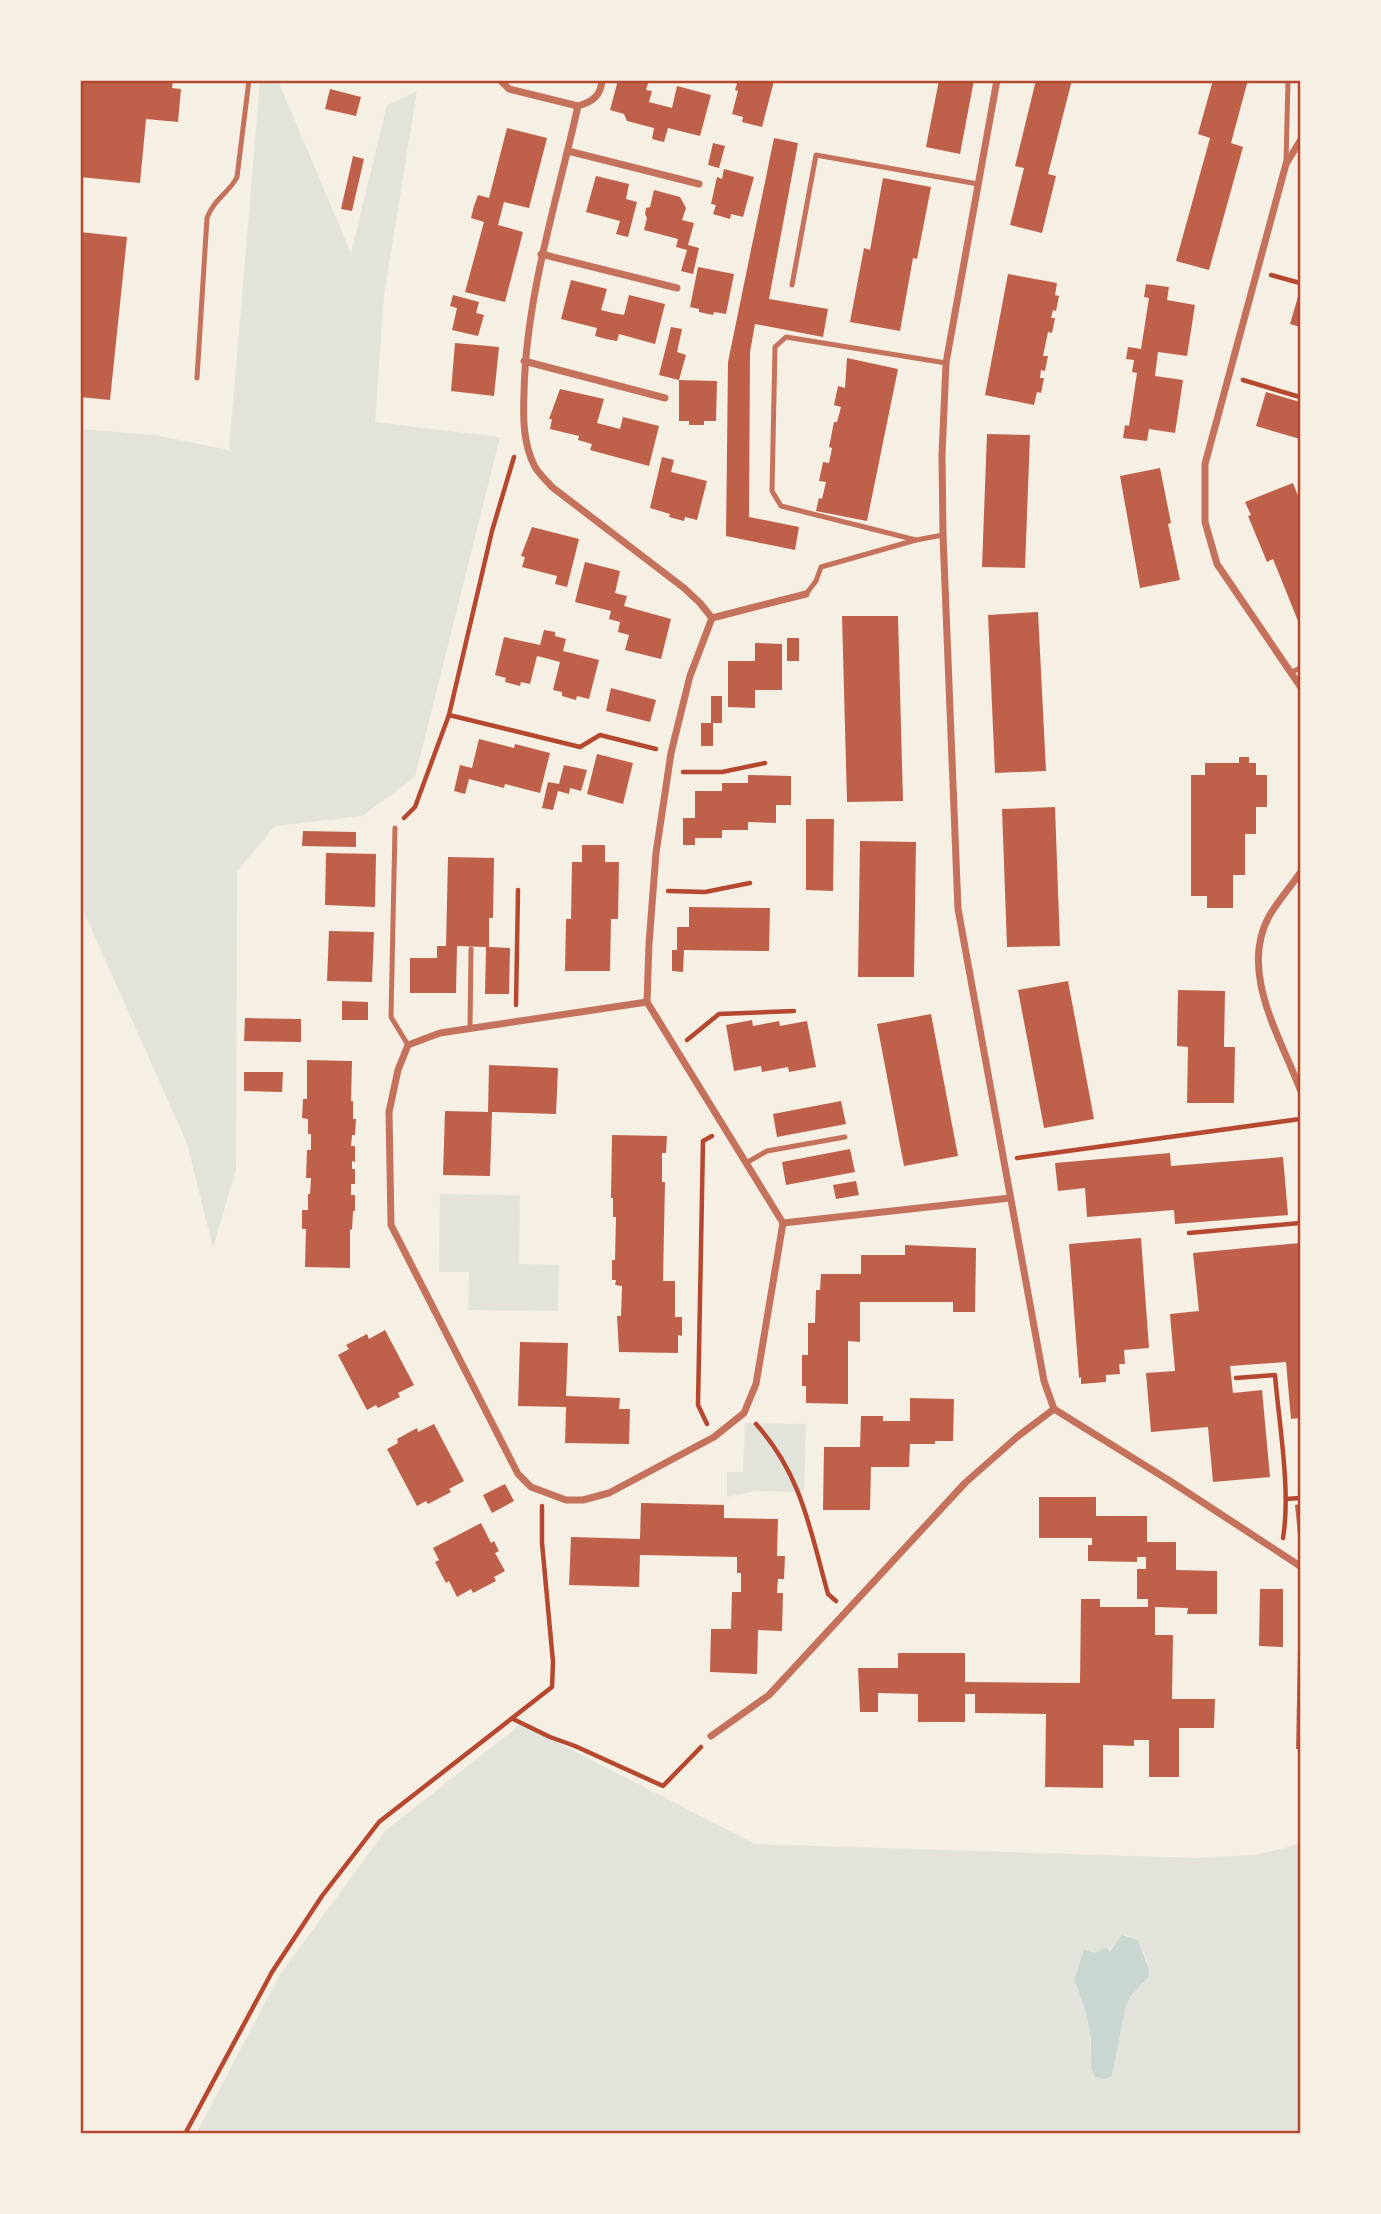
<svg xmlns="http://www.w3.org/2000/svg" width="1381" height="2214" font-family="'Libre Baskerville',serif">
  <rect width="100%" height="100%" fill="#f6efe4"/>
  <g fill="#e2e4dc" fill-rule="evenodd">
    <polygon points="260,81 279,83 351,253 387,105 417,91 384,296 375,422 500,437 415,777 362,816 275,826 237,871 236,1169 213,1248 187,1143 81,906 80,429 155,435 229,450"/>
    <polygon points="440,1194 520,1195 519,1264 559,1265 558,1311 468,1310 469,1272 439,1272"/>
    <polygon points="745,1423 806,1424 804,1492 756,1491 727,1497 727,1472 743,1472"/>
    <path d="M521,1724L755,1844L1197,1858L1256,1855L1300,1844V2133L196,2134L279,1976L385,1831ZM1125,1935L1138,1940L1148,1963L1143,1983L1130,1997L1125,2009L1112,2076L1091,2068C1091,2047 1090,2027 1085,2006C1082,1997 1075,1989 1075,1981C1075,1970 1080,1958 1087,1950C1107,1961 1113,1943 1125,1935Z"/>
  </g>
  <polygon fill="#c9d6d2" points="1122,1935 1138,1940 1149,1970 1148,1977 1130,1997 1125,2009 1112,2076 1105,2079 1095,2077 1091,2068 1091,2039 1085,2008 1074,1980 1084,1949 1094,1953 1106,1948 1110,1951"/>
  <g fill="#bf614a">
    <polygon points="80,80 173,80 172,88 181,89 178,122 146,119 140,183 80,177"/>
    <polygon points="618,80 649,80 646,90 652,91 649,102 672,108 677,86 711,95 700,136 668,128 664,142 652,139 654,128 627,121 624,114 610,110"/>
    <polygon points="738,80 774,81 762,127 742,122 743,117 732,114 738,91 735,90"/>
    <polygon points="939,80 974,80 960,154 926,147"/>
    <polygon points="1036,80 1072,80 1048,174 1056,176 1042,233 1010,225 1024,168 1015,166"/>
    <polygon points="1213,80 1248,80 1231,143 1243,147 1209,270 1176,261 1210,138 1198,134"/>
    <polygon points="330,89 361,97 356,116 325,109"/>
    <polygon points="507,128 547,138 529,208 504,202 498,225 523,232 505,302 465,292 484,222 471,218 474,206 478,195 489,198"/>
    <polygon points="774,138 798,143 769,299 828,309 823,337 755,324 750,352 749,517 799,527 795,550 726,536 728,362"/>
    <polygon points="713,143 725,146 719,168 708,165"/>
    <polygon points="353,156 364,159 352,211 341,209"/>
    <polygon points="724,169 754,177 743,217 731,214 730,219 713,214 716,205 711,204 717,177 722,179"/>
    <polygon points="596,176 629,184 626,199 637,202 628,237 616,234 620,221 586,212"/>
    <polygon points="883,178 931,187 917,259 913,258 900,331 850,322 864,248 870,250"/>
    <polygon points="654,190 680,197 686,208 682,220 694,223 688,245 699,248 693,274 681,271 687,250 676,247 678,239 644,230 647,218 645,214 646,208 650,207"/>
    <polygon points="80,232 127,237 110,400 80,397"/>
    <polygon points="698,267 734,274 726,314 714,312 713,315 699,312 699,309 690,307"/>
    <polygon points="1008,274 1057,283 1055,295 1059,296 1056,311 1053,310 1051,318 1055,318 1052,333 1048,332 1043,356 1048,356 1045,371 1041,370 1040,378 1044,378 1041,393 1037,392 1034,405 985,395"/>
    <polygon points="571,280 607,289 601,310 613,313 624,315 629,295 665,304 655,344 619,334 617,341 606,339 595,336 597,328 561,319"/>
    <polygon points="1146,284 1169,287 1167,300 1195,305 1187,356 1158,352 1155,376 1183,380 1175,433 1149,429 1147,441 1123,438 1125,425 1129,426 1137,373 1132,372 1134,360 1126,359 1128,347 1141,349 1149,298 1144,297"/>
    <polygon points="1300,290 1300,327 1290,324"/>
    <polygon points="453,295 479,302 476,313 484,315 478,336 452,330 457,308 450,306"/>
    <polygon points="671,327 682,329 677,352 686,355 679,380 717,381 716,421 704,421 704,425 689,425 689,421 679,421 679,380 659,375"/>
    <polygon points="455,343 499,347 494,396 451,391"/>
    <polygon points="847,358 898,369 867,521 816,511 819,498 822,499 826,482 819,481 823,462 829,463 832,448 829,447 834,422 837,422 841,407 834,405 838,386 845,388"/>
    <polygon points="560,389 604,399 597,423 620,429 623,417 659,426 649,466 590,450 592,444 578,440 579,436 550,429 552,419 549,419"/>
    <polygon points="1266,392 1300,402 1300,439 1256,426"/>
    <polygon points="987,434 1030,435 1025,568 982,567"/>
    <polygon points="662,457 674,460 671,472 707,481 697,520 685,517 684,521 669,517 670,514 650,508"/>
    <polygon points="1160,468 1171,523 1168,524 1180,580 1140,588 1120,476"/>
    <polygon points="1293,483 1300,501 1300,620 1298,621 1273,559 1267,562 1248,516 1251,515 1245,502"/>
    <polygon points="532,527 579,539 567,587 555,584 557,576 522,567 525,557 521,556"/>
    <polygon points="585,562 620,571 615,593 627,596 624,606 671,619 661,659 625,650 629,635 618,632 620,622 609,619 611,611 575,602"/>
    <polygon points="1038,612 1046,771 995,773 988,615"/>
    <polygon points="842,616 898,616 903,801 847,802"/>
    <polygon points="544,630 555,632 555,636 566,639 563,651 599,660 589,699 577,696 576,700 562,696 562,692 553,690 560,662 549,659 537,656 530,684 521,682 520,686 505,682 506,678 495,675 504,637 540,645"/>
    <rect x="787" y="638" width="12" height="23"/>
    <polygon points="755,643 782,644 782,690 755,690 755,708 728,707 728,661 755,661"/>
    <polygon points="611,688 656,700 650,722 606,711"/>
    <polygon points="711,696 722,696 722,723 713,723 713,746 701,746 701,723 711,723"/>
    <polygon points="479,739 514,748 515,744 550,753 540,793 505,784 504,788 469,779 465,794 454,791 460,765 472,768"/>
    <polygon points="597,754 633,763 623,804 587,794"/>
    <polygon points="1239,757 1249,757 1249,763 1256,763 1256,775 1267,775 1267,807 1256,807 1256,834 1245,834 1245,875 1233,875 1233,908 1207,908 1207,896 1191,896 1191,775 1205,775 1205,763 1239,763"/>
    <polygon points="564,765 587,770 581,791 570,788 569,794 558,791 553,810 542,808 548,782 559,784"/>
    <polygon points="748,775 791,776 791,805 776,805 776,823 748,822 748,830 722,830 722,838 695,838 695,845 683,845 683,818 695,818 695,791 722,791 722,783 748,783"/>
    <polygon points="1055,807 1060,946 1007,947 1002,809"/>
    <polygon points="806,819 834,819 833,891 806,890"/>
    <polygon points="303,831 356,832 356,847 302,846"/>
    <polygon points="860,841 916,842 914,977 858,977"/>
    <polygon points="582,845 605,845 605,862 619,862 618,919 611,919 610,971 565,971 566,919 571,919 572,862 582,862"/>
    <polygon points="326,853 376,854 375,907 325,905"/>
    <polygon points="448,857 494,858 493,918 489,918 489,947 510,948 509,994 485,994 486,947 457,946 456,993 410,993 410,958 437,958 437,946 446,946"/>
    <polygon points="689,907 770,908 769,951 684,950 683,972 672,971 672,950 677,950 677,927 689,927"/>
    <polygon points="329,931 374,932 372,982 327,981"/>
    <polygon points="1068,981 1094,1119 1044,1128 1018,990"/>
    <polygon points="1178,990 1225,991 1224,1047 1235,1047 1234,1103 1187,1103 1188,1047 1177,1046"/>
    <polygon points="342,1001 368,1002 368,1020 342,1020"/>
    <polygon points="931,1014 958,1156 904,1166 877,1024"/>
    <polygon points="245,1018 301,1019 301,1042 244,1041"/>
    <polygon points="752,1020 753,1026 779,1021 780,1026 807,1021 816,1067 789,1072 788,1067 762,1072 761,1066 734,1071 726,1025"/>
    <polygon points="307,1060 352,1061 351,1101 353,1101 353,1119 356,1119 355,1135 352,1135 351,1146 355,1146 355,1162 352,1161 352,1169 355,1169 355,1184 351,1184 351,1195 355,1195 355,1211 353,1211 352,1230 350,1229 350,1268 305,1267 306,1229 302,1229 302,1210 308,1210 308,1194 310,1194 311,1178 306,1178 307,1150 311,1150 311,1134 308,1134 308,1119 302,1118 303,1099 307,1099"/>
    <polygon points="489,1065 558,1068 556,1114 492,1112 490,1176 443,1175 445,1111 488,1112"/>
    <polygon points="244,1072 283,1072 282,1092 244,1091"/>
    <polygon points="841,1101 846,1124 777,1137 773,1114"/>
    <polygon points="612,1135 667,1136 666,1153 662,1153 662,1182 665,1182 663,1281 675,1281 675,1317 682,1317 682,1336 678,1335 678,1353 619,1352 617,1316 621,1316 622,1286 615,1285 616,1280 612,1280 612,1260 615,1260 616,1217 613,1217 613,1198 611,1198"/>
    <polygon points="850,1149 855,1172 786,1185 782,1162"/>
    <polygon points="1170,1153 1171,1166 1283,1157 1288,1215 1175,1224 1174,1210 1087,1217 1085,1188 1058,1191 1055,1163"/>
    <polygon points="856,1181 859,1195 836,1199 833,1185"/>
    <polygon points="1141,1238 1149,1348 1124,1350 1125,1364 1119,1364 1120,1374 1106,1375 1106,1382 1081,1384 1081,1377 1079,1378 1069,1244"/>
    <polygon points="1300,1243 1300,1418 1291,1419 1286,1362 1230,1366 1233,1393 1262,1390 1270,1477 1213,1482 1208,1427 1151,1432 1146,1373 1175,1371 1170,1314 1199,1311 1193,1253"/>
    <polygon points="905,1245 976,1248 975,1312 953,1312 953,1302 860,1302 860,1342 848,1341 848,1404 806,1403 806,1386 802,1386 802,1355 808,1355 808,1323 815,1323 816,1290 820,1290 821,1274 861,1274 861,1255 905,1255"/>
    <polygon points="385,1330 414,1385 398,1393 400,1397 378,1408 376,1405 367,1410 338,1355 349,1349 346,1345 367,1334 369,1339"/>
    <polygon points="520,1342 568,1343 566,1396 620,1398 619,1409 630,1409 629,1444 565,1443 566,1407 518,1406"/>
    <polygon points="910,1398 954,1399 953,1441 935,1441 935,1444 910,1444 909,1467 871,1467 870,1510 823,1510 824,1447 860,1447 861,1416 883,1416 883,1421 910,1421"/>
    <polygon points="434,1424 464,1481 449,1489 451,1492 428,1504 426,1501 417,1506 387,1449 398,1443 397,1439 417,1428 418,1432"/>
    <polygon points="505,1484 514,1501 492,1513 483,1495"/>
    <polygon points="1039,1497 1096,1497 1096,1516 1147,1516 1147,1542 1176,1542 1176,1570 1217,1571 1217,1614 1187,1614 1188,1608 1155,1607 1155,1635 1173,1635 1172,1699 1215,1699 1214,1728 1179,1728 1179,1777 1149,1777 1149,1740 1134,1740 1134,1746 1103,1745 1103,1788 1045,1787 1046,1714 975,1713 975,1694 965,1694 965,1722 918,1722 918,1694 878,1693 878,1712 860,1712 858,1668 898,1668 898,1653 965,1653 965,1682 1080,1683 1081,1599 1100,1599 1100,1607 1148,1607 1148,1599 1137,1599 1137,1569 1146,1569 1146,1557 1137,1557 1137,1562 1088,1561 1088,1545 1092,1545 1092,1538 1039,1538"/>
    <polygon points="641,1503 724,1505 724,1518 778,1519 777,1556 785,1556 784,1579 778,1579 777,1593 783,1593 782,1631 758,1630 757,1674 710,1672 711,1629 731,1629 732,1592 741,1592 741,1573 737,1573 737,1557 640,1555 639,1587 569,1585 571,1537 640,1539"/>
    <polygon points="1300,1504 1300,1534 1298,1534 1295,1505"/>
    <polygon points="481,1523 491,1543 494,1541 499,1551 495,1553 505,1571 494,1577 496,1581 473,1593 471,1589 457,1597 449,1581 446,1583 435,1562 439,1560 433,1548"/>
    <polygon points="1260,1589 1283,1589 1283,1647 1259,1646"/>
    <polygon points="1298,1650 1300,1650 1300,1749 1296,1749"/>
  </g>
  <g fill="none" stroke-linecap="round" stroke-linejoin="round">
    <g stroke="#b5482f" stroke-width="4.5">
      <polyline points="1271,275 1300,283"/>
      <polyline points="1243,380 1300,397"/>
      <polyline points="449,715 580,747 600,735 656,749"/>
      <polyline points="683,772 722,772 765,763"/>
      <polyline points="404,818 415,807 449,715 492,531 514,457"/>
      <polyline points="668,891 705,892 750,883"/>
      <polyline points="516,1005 518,890"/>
      <polyline points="687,1040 719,1014 794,1011"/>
      <polyline points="1017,1158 1300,1119"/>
      <polyline points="1189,1233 1300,1223"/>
      <path d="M1236,1378L1275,1375C1279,1424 1291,1491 1283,1538"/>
      <polyline points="707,1424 698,1405 703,1141 712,1136"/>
      <path d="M756,1424C802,1475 810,1530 828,1594L836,1601"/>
      <polyline points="1286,1499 1300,1498"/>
      <polyline points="513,1719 550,1737 575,1746 663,1786 701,1747"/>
      <polyline points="185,2134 272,1972 322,1896 379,1822 552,1687 553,1662 542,1543 542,1506"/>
    </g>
    <g stroke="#c5725c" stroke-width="5">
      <polyline points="1286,161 1288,80"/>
      <polyline points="792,285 816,155 978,184"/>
      <path d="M197,378L207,218C213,200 229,193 237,177L249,80"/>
      <polyline points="916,540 781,506 772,491 775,347 786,337 946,363"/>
      <polyline points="806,594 816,581 821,567 916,540 943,535"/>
      <polyline points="1292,672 1300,668"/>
      <polyline points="395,828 391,1017 408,1045"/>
      <polyline points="470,1028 471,949"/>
      <polyline points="746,1163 767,1151 845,1137"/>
    </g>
    <g stroke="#c5725c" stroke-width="7">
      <path d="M500,80L509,89L578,106C592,102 601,96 602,80"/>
      <polyline points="997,80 946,363 942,455 943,535 958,909 1044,1381 1054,1409 1170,1481 1300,1566"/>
      <path d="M578,106C557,201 526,295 524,393C523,418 523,444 535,467C539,474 547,481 552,487L684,588L700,603L712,618L690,676L671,753L656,853L649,944L647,1002L783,1223"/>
      <polyline points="1300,141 1286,164 1205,464 1205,522 1217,564 1300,686"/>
      <polyline points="568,151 699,184"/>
      <polyline points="541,254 677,288"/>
      <polyline points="524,361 665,398"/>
      <polyline points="712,618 806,594"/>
      <path d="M1300,873C1291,886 1280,899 1271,913C1237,969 1280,1036 1300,1089"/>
      <polyline points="647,1002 440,1033 408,1045 398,1070 389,1112 391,1225 518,1474 531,1487 566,1500 583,1500 609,1493 714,1437 744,1413 756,1384 783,1223"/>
      <polyline points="783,1223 1010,1198"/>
      <polyline points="711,1736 769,1695 965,1483 1017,1437 1054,1409"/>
    </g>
  </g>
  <rect width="1381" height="2214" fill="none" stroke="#f6efe4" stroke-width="164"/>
  <rect x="82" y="82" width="1217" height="2050" fill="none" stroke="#b5482f" stroke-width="2.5"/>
</svg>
